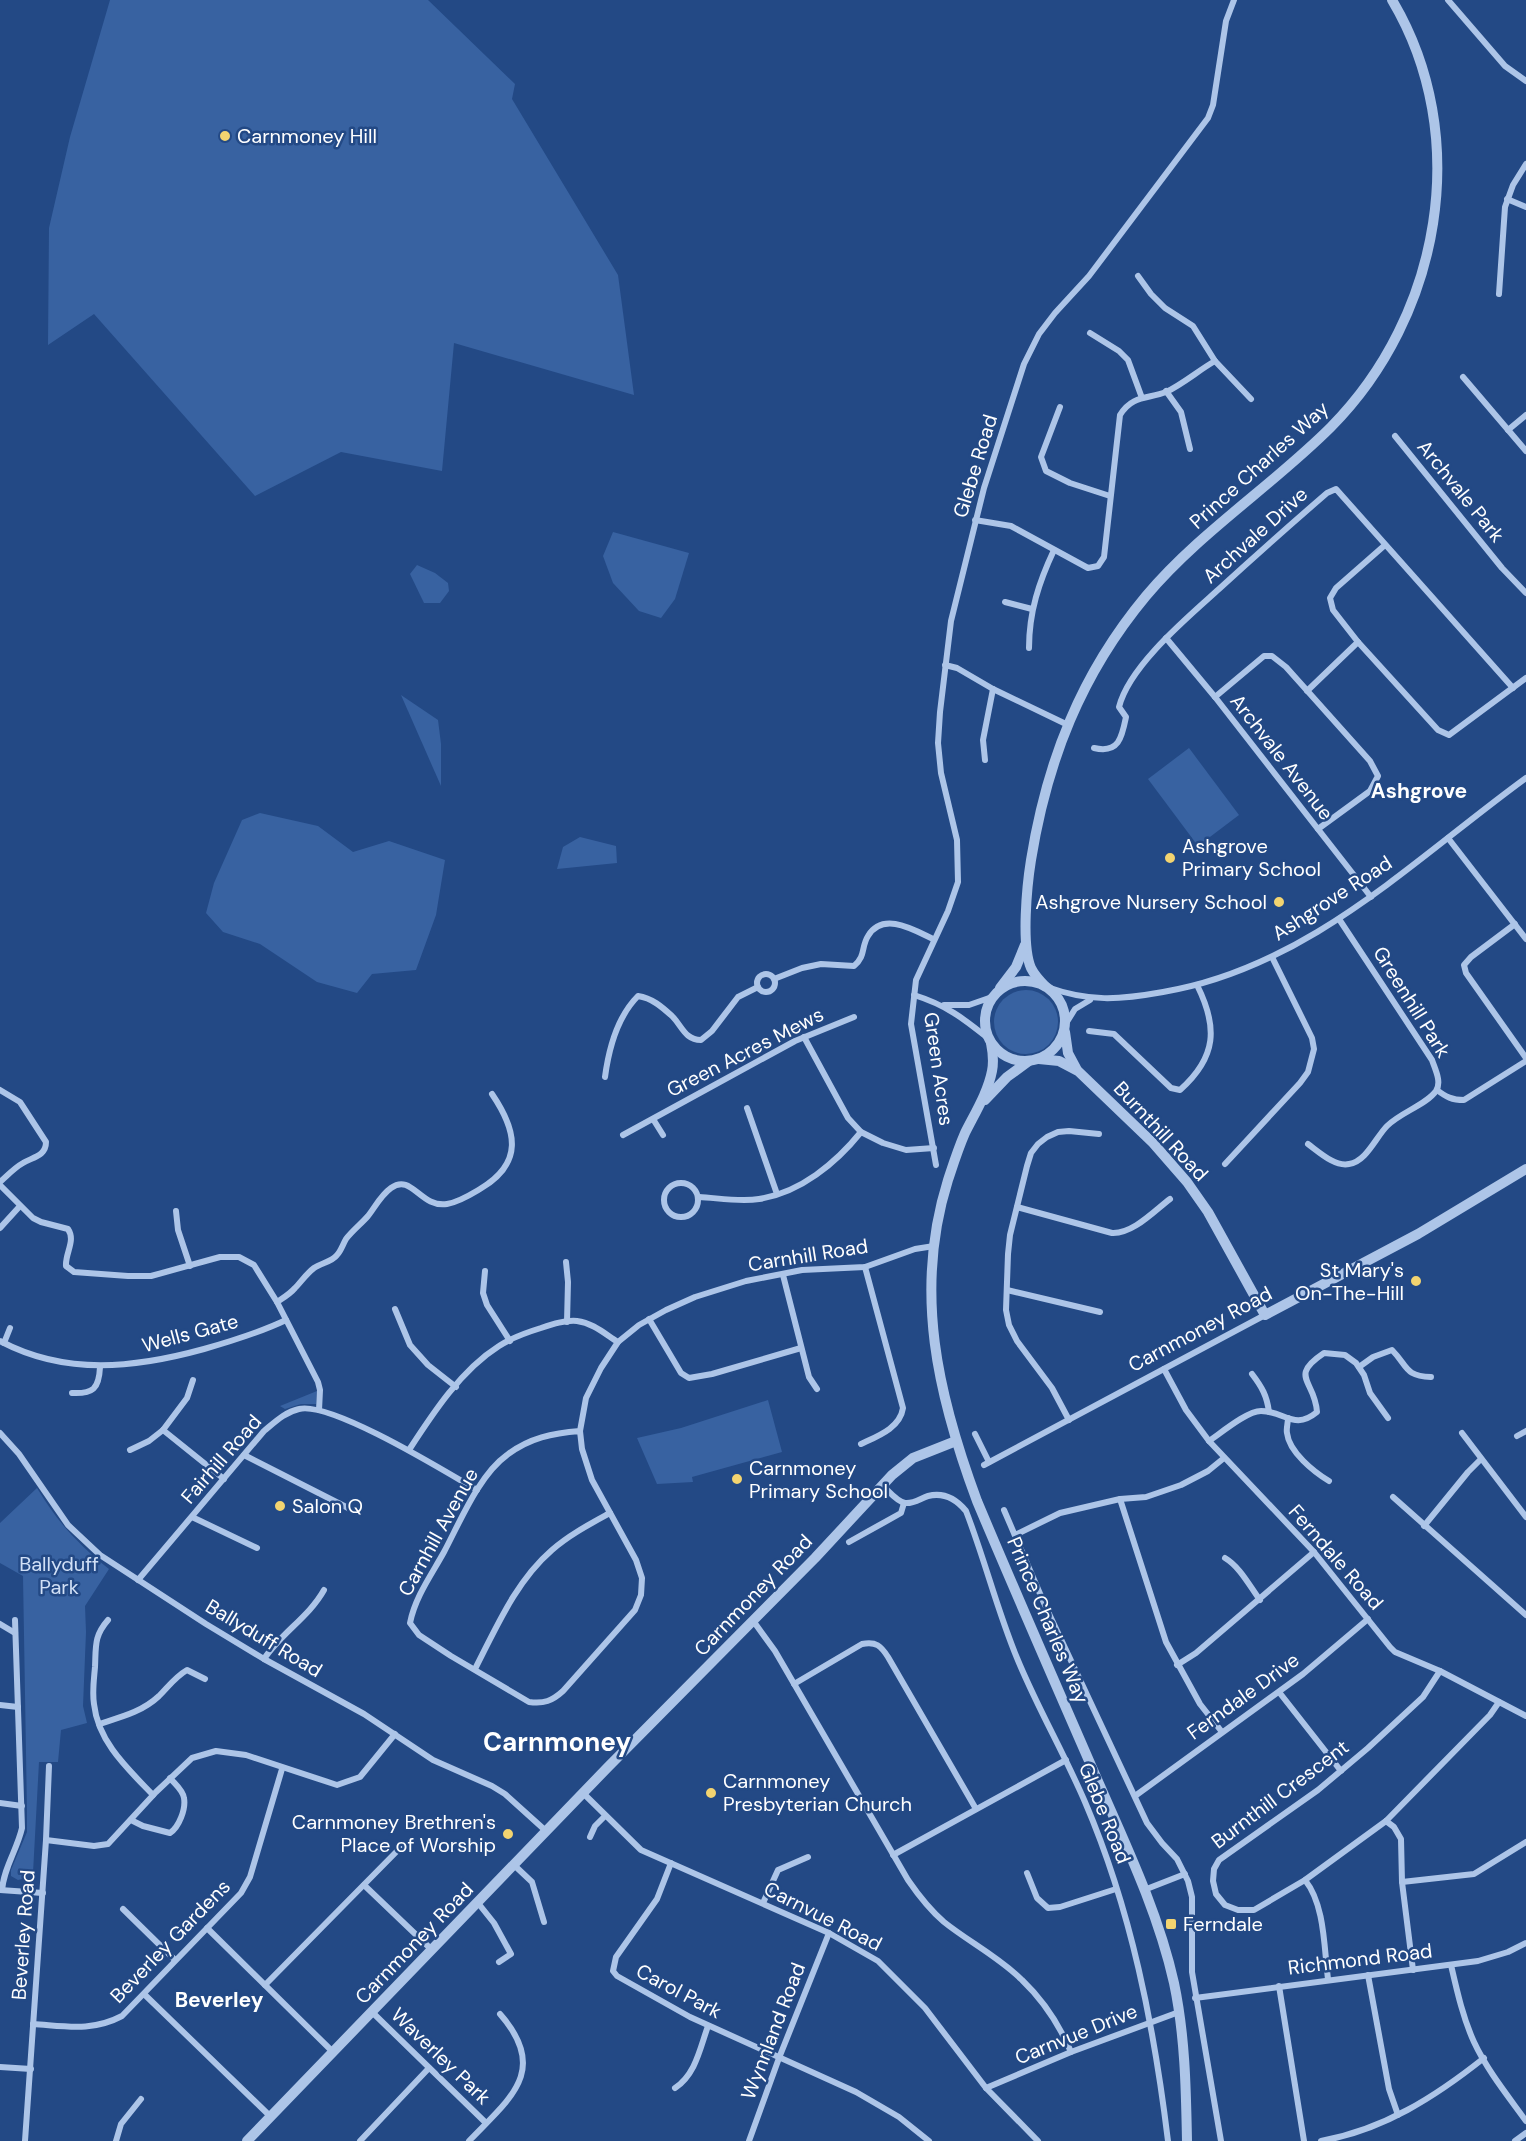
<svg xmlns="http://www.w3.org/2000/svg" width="1526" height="2141" font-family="'DM Sans',sans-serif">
  <rect width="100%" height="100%" fill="#234985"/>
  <g fill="#3862a1">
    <polygon points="110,0 428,0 515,84 512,99 618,275 634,395 454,343 442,471 341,452 255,496 94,314 48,345 49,228 70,137"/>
    <polygon points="613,532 689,553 675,599 661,618 639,611 613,583 603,556"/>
    <polygon points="417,565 435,573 448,583 449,591 440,603 424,603 410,574"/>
    <polygon points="401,695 438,720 441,744 441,786"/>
    <polygon points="1189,748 1239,815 1198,846 1148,779"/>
    <polygon points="260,813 318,826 353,852 389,841 445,860 436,915 416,970 372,974 357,993 317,982 260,944 223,932 206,913 214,883 242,820"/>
    <polygon points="580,837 616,846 617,863 557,869 563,847"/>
    <circle cx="1026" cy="1022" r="32"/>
    <polygon points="317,1391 316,1404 301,1404 285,1409 280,1406"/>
    <polygon points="768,1400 782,1452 692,1477 693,1482 657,1484 637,1438 681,1428"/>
    <path d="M37,1488C58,1523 78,1544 109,1569L85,1606L86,1632L83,1706L87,1723L61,1730L58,1762H39L33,1873L26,1878L18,1880L11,1876V1870L27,1832V1812L23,1576L0,1563V1523Z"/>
  </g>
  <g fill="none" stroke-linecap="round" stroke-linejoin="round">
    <g stroke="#adc5e8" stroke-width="6">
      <polyline points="1448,0 1505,66 1526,81"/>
      <polyline points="1507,199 1526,207"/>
      <polyline points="1138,276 1151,294 1165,308 1193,326 1215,361 1251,399"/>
      <polyline points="1499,294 1505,207 1513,185 1526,164"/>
      <polyline points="1090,333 1119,351 1128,360 1142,398"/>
      <polyline points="1463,377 1526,451"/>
      <polyline points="1166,391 1181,412 1190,449"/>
      <polyline points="1060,407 1041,457 1046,471 1070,483 1110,496"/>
      <polyline points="1508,430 1526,415"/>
      <polyline points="1395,436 1502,568 1526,593"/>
      <path d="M975,520L1011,526L1088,568L1098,566L1104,557L1120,415C1132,395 1148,399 1166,392C1183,384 1199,370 1215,361"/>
      <polyline points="1385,545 1336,588 1330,598 1333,610 1358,642 1438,730 1449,735 1526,678"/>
      <polyline points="1005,602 1032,609"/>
      <polyline points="1166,638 1215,697 1371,897"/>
      <path d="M1029,648C1029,612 1039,582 1054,550"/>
      <polyline points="945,665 957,668 993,689 1068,725"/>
      <polyline points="1307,691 1358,642"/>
      <polyline points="1215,697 1264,656 1272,656 1286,667 1370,761 1378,776 1370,791 1318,829"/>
      <path d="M1094,748C1119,754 1122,737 1126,717L1119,707C1129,666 1188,617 1219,589C1255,556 1290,525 1327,493L1336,489L1513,688"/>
      <polyline points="985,760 983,740 993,689"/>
      <polyline points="1448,838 1526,939"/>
      <polyline points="1515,924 1471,957 1464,965 1466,973 1526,1058"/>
      <circle cx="766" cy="983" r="9"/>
      <path d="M774,979L802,968L821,964L854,966C866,956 861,947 868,936C883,911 914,930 933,939"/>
      <path d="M1047,987C1089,1002 1119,1000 1163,992C1307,968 1412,861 1526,778"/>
      <path d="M914,995C946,1005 963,1018 989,1039"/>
      <polyline points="944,1005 969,1005 992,997"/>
      <polyline points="1065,1025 1075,1009 1090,1000"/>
      <path d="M1089,1031L1114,1034L1171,1088L1180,1090C1217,1057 1218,1027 1197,985"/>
      <polyline points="804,1037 848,1118 861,1132 883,1143 906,1150 934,1148"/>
      <path d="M605,1077C609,1047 617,1017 638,996C652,998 662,1007 672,1016C682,1026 685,1040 701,1040L712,1031L738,997L758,987"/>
      <path d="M0,1090L20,1102L46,1142C46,1156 33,1157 23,1163C14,1168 7,1176 0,1182"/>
      <path d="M1437,1090C1446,1097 1452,1100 1464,1100L1526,1061"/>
      <polyline points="747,1108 777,1194"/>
      <polyline points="653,1119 663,1135"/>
      <polyline points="623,1135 795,1041 854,1017"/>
      <path d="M1308,1144C1319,1152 1335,1167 1349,1164C1366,1162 1376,1137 1387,1126C1401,1112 1426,1105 1436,1091C1442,1082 1435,1069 1432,1060L1339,919"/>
      <polyline points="1225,1164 1300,1083 1308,1072 1314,1049 1312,1038 1272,957"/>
      <polyline points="936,1165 911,1024 916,980 948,911 958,882 957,840 941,773 938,743 940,712 951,621 984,488 1024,364 1039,334 1055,313 1089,276 1208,118 1213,105 1226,21 1234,0"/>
      <circle cx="681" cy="1200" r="17"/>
      <path d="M0,1185L33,1218L41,1222L68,1229C76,1241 65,1253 66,1266L74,1272L128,1276H151L220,1257H239L254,1265L277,1302"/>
      <path d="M699,1197C718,1198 740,1202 759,1199C800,1193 836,1163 861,1132"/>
      <path d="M1017,1207L1112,1233C1133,1234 1154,1211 1170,1199"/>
      <polyline points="176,1211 178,1230 190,1266"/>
      <polyline points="0,1228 20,1206"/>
      <polyline points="566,1262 568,1282 567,1322"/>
      <polyline points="485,1271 483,1293 487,1305 510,1341"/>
      <polyline points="783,1275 809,1377 817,1389"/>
      <polyline points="1007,1290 1100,1312"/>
      <polyline points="395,1309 410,1345 428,1365 456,1387"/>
      <polyline points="649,1319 681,1373 689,1378 712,1374 801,1348"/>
      <path d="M0,1341C66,1376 135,1368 204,1349C232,1341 259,1333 286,1320"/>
      <polyline points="4,1343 10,1328"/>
      <path d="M1359,1367L1373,1357L1392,1350C1408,1366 1404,1376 1431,1377"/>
      <polyline points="1164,1369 1186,1410 1209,1441 1314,1552 1390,1647 1395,1652 1440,1671 1526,1716"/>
      <path d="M1252,1374C1262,1387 1267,1396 1269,1412"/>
      <path d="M72,1393C93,1394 99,1389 100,1367"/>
      <path d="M319,1410L320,1390L318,1382L277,1302C283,1298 290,1294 295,1288C301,1282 306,1274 314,1268C321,1263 332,1262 337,1255C341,1251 343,1244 346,1239C352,1231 361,1224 368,1216C375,1207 381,1195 391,1188C412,1173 420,1208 447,1204C459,1202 470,1195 480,1189C524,1163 517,1131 492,1094"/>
      <path d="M1288,1418C1288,1423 1286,1429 1287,1433C1289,1452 1314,1472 1329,1481"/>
      <polyline points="1069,1420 1052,1388 1017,1341 1009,1325 1006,1310 1008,1254 1010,1235 1027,1166 1031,1153 1038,1144 1047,1137 1058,1132 1069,1131 1099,1134"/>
      <polyline points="163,1430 224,1479"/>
      <path d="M580,1431C553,1433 529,1438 507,1455C479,1475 460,1522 444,1552C432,1574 415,1597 410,1623L419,1635L451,1656L529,1702C544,1704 552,1701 563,1691L635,1610L641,1595L642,1578L636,1560L592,1480L582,1449L580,1431L586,1398L601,1368L618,1342L639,1325L666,1310L695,1297L746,1281L802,1270L865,1267L915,1249L934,1246"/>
      <polyline points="0,1433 19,1454 68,1525 100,1555 206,1624 264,1659 364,1714 433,1760 492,1786 505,1794 546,1831"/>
      <polyline points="1462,1433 1526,1517"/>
      <polyline points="975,1434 989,1462"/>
      <polyline points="1517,1436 1526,1431"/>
      <path d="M1209,1441C1221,1433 1247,1411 1261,1411C1285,1411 1294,1431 1317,1412C1315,1380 1288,1377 1324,1353L1345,1355L1356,1363L1364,1375L1370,1393L1388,1418"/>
      <path d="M861,1444C878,1436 900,1428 903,1408L865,1267"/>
      <polyline points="130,1450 149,1441 163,1430 187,1398 193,1380"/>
      <path d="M409,1450C433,1413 461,1370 499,1346C511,1338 528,1332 541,1328C553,1324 565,1320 577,1321C593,1323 605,1334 618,1342"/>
      <polyline points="244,1455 356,1512"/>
      <polyline points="984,1465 1265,1315"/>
      <path d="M882,1485C889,1491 896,1501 905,1503C914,1504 921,1498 928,1496C944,1492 957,1500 966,1511C985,1560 997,1610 1017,1658C1037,1707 1064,1753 1085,1802C1131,1909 1154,2026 1168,2141"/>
      <polyline points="1393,1497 1526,1615"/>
      <polyline points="1120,1499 1166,1642 1200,1704 1222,1732"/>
      <polyline points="1004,1510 1044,1603 1147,1823 1162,1843 1177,1859 1188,1881 1192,1897 1192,1972 1221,2141"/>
      <polyline points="192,1517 257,1548"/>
      <polyline points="1424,1526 1468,1472 1481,1459"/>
      <polyline points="1015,1535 1060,1513 1120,1499 1146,1497 1181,1485 1208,1471 1224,1458"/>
      <polyline points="849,1542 901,1513 904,1503"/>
      <path d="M1225,1558C1240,1567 1249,1585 1260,1600"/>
      <path d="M138,1580L264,1431C275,1422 285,1412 299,1409C331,1401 446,1472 477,1490"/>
      <path d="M108,1620C94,1636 96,1646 95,1667C94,1679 92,1692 94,1704C98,1742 128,1769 153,1795"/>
      <path d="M754,1622L775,1651L908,1880C919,1896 930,1910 944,1922C969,1942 999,1957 1022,1980C1044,2001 1059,2024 1071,2052"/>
      <polyline points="0,1624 15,1633"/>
      <path d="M264,1659C281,1633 309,1617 324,1590"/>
      <polyline points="1177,1665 1196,1653 1314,1552"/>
      <path d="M475,1669C496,1628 516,1581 552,1550C569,1535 590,1524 610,1513"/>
      <polyline points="1440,1671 1423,1697 1368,1748 1318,1790 1219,1860 1214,1869 1213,1881 1216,1894 1225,1905 1238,1910 1254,1910 1305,1880 1386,1821 1490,1715 1499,1702"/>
      <path d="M794,1684L862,1644C876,1641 881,1646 888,1657L976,1809"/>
      <polyline points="1279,1692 1341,1771"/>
      <polyline points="0,1705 18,1707"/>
      <path d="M99,1724C121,1717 142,1712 159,1696C168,1687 175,1677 187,1670L205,1679"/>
      <polyline points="583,1793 641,1850 829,1933 878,1961 925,2008 986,2088 1038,2141"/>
      <polyline points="1135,1796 1303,1674 1368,1619"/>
      <polyline points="0,1803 22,1806"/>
      <path d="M131,1820L143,1826L170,1833C179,1827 186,1809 184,1798C183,1790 175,1784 170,1778"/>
      <polyline points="1386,1821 1394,1827 1401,1839 1402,1882 1413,1970"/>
      <polyline points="590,1837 595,1826 605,1816"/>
      <polyline points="46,1840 94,1846 108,1844 156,1792 192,1758 216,1751 246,1755 337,1785 360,1777 395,1734"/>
      <polyline points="893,1855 1066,1760"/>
      <polyline points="671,1863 657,1899 616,1957 613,1971 617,1976 690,2017 856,2092 899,2117 929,2141"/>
      <polyline points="514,1865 532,1882 544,1922"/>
      <polyline points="1027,1873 1037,1898 1048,1908 1060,1907 1116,1889"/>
      <path d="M1305,1880C1325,1905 1324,1948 1328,1979"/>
      <polyline points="1402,1882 1474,1874 1526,1842"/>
      <polyline points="364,1885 432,1950"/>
      <polyline points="0,1890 43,1893"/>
      <path d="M2,1890C4,1867 17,1850 22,1828L15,1620"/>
      <polyline points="1144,1890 1185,1874"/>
      <polyline points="478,1903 494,1923 511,1954 499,1962"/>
      <polyline points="763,1903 778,1870 808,1857"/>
      <polyline points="123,1909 175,1960"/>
      <polyline points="207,1928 333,2052"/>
      <path d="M1451,1965C1457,1991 1463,2018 1474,2042C1487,2070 1508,2096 1526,2121"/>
      <polyline points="1368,1975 1389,2089 1398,2115"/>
      <polyline points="265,1985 404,1844"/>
      <polyline points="1279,1986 1304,2141"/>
      <polyline points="144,1994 271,2117"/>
      <polyline points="1195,1998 1478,1961 1508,1952 1526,1943"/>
      <polyline points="372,2012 486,2123"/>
      <path d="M33,2024C65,2026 92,2032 122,2016L241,1893L250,1877L282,1769"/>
      <polyline points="0,2067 31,2069"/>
      <path d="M675,2088C696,2074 700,2048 708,2026"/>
      <polyline points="986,2088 1071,2052 1179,2012"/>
      <polyline points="25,2141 46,1840 49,1766"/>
      <polyline points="116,2141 121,2124 141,2099"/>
      <polyline points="360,2141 429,2068"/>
      <path d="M469,2141C509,2099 550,2071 500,2014"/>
      <polyline points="749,2141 779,2058 829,1933"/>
      <path d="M1321,2141C1383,2130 1435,2097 1484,2058"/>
      <polyline points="1515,2141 1526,2133"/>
    </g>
    <g stroke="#adc5e8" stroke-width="10">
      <circle cx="1025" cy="1021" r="40"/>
      <path d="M1045,986C1040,981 1034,974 1031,968C1021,945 1027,885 1031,860C1047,761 1081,674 1146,596C1200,532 1272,486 1331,427C1441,316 1473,136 1392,0"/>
      <polyline points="1000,988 1016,967 1025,945"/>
      <polyline points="1065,1032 1068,1053 1076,1068"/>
      <path d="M991,1043C993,1053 994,1061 992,1071C988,1092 975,1113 965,1133C958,1149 953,1165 948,1180C913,1291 938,1396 977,1501C1014,1589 1052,1676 1090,1763C1121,1835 1157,1907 1174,1983C1185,2035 1186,2088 1187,2141"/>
      <polyline points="1039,1059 1059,1061 1078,1071 1153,1143 1187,1182 1208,1212 1265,1315 1418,1234 1526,1169"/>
      <polyline points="985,1100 1007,1077 1029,1061"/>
      <polyline points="247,2141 608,1767 815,1558 892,1475 913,1458 956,1441"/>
    </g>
  </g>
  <g fill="#f3d470" stroke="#234985" stroke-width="2">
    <circle cx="225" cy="136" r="6"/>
    <circle cx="1170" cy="858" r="6"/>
    <circle cx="1279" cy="902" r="6"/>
    <circle cx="1416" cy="1281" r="6"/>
    <circle cx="737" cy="1479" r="6"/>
    <circle cx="280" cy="1506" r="6"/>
    <circle cx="711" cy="1793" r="6"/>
    <circle cx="508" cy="1834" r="6"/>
    <rect x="1165" y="1918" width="12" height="12" rx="3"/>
  </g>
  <g text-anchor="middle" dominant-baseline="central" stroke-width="5" stroke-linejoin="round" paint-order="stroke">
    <g font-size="20" fill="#fff" stroke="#234985" text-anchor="start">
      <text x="237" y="136">Carnmoney Hill</text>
      <text x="1182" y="846">Ashgrove<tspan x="1182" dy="23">Primary School</tspan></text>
      <text x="1267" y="902" text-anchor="end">Ashgrove Nursery School</text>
      <text x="1404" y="1270" text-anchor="end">St Mary's<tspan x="1404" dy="23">On-The-Hill</tspan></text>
      <text x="749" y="1468">Carnmoney<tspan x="749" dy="23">Primary School</tspan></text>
      <text x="292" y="1506">Salon Q</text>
      <text x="723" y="1781">Carnmoney<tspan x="723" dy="23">Presbyterian Church</tspan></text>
      <text x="496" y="1822" text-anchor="end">Carnmoney Brethren's<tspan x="496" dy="23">Place of Worship</tspan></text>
      <text x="1183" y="1924">Ferndale</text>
    </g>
    <g font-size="20" fill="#fff" stroke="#234985">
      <text transform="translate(1259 465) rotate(-42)">Prince Charles Way</text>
      <text transform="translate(975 466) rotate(-73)">Glebe Road</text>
      <text transform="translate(1461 491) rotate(51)">Archvale Park</text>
      <text transform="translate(1255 535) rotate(-42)">Archvale Drive</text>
      <text transform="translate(1282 757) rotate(52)">Archvale Avenue</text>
      <text transform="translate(1332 898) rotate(-33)">Ashgrove Road</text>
      <text transform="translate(1412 1002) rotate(58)">Greenhill Park</text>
      <text transform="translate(745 1052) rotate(-27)">Green Acres Mews</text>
      <text transform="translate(939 1069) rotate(82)">Green Acres</text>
      <text transform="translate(1161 1131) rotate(47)">Burnthill Road</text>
      <text transform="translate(808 1255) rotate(-9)">Carnhill Road</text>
      <text transform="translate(1200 1329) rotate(-28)">Carnmoney Road</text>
      <text transform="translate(190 1333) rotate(-15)">Wells Gate</text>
      <text transform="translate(221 1459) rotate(-49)">Fairhill Road</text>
      <text transform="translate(438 1532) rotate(-61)">Carnhill Avenue</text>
      <text transform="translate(1336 1557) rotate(49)">Ferndale Road</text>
      <text transform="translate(753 1595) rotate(-46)">Carnmoney Road</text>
      <text transform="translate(1048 1620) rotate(67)">Prince Charles Way</text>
      <text transform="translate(264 1638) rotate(31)">Ballyduff Road</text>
      <text transform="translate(1243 1696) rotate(-36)">Ferndale Drive</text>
      <text transform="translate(1280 1794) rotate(-37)">Burnthill Crescent</text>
      <text transform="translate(1105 1813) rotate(68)">Glebe Road</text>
      <text transform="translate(823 1916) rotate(27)">Carnvue Road</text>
      <text transform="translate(23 1935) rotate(-86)">Beverley Road</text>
      <text transform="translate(170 1941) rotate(-46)">Beverley Gardens</text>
      <text transform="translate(414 1943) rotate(-46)">Carnmoney Road</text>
      <text transform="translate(1360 1959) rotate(-7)">Richmond Road</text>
      <text transform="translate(679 1991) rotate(28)">Carol Park</text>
      <text transform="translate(773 2031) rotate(-69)">Wynnland Road</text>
      <text transform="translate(1076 2034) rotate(-22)">Carnvue Drive</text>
      <text transform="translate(441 2056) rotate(44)">Waverley Park</text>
    </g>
    <g font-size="20" fill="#d1e0f6" stroke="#234985">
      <text x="59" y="1564">Ballyduff<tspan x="59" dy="23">Park</tspan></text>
    </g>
    <g font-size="21" font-weight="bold" fill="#fff" stroke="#234985">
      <text x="1419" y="791">Ashgrove</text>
      <text x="219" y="2000">Beverley</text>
    </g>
    <g font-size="26" font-weight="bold" fill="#fff" stroke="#234985">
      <text x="557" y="1742">Carnmoney</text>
    </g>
  </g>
</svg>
